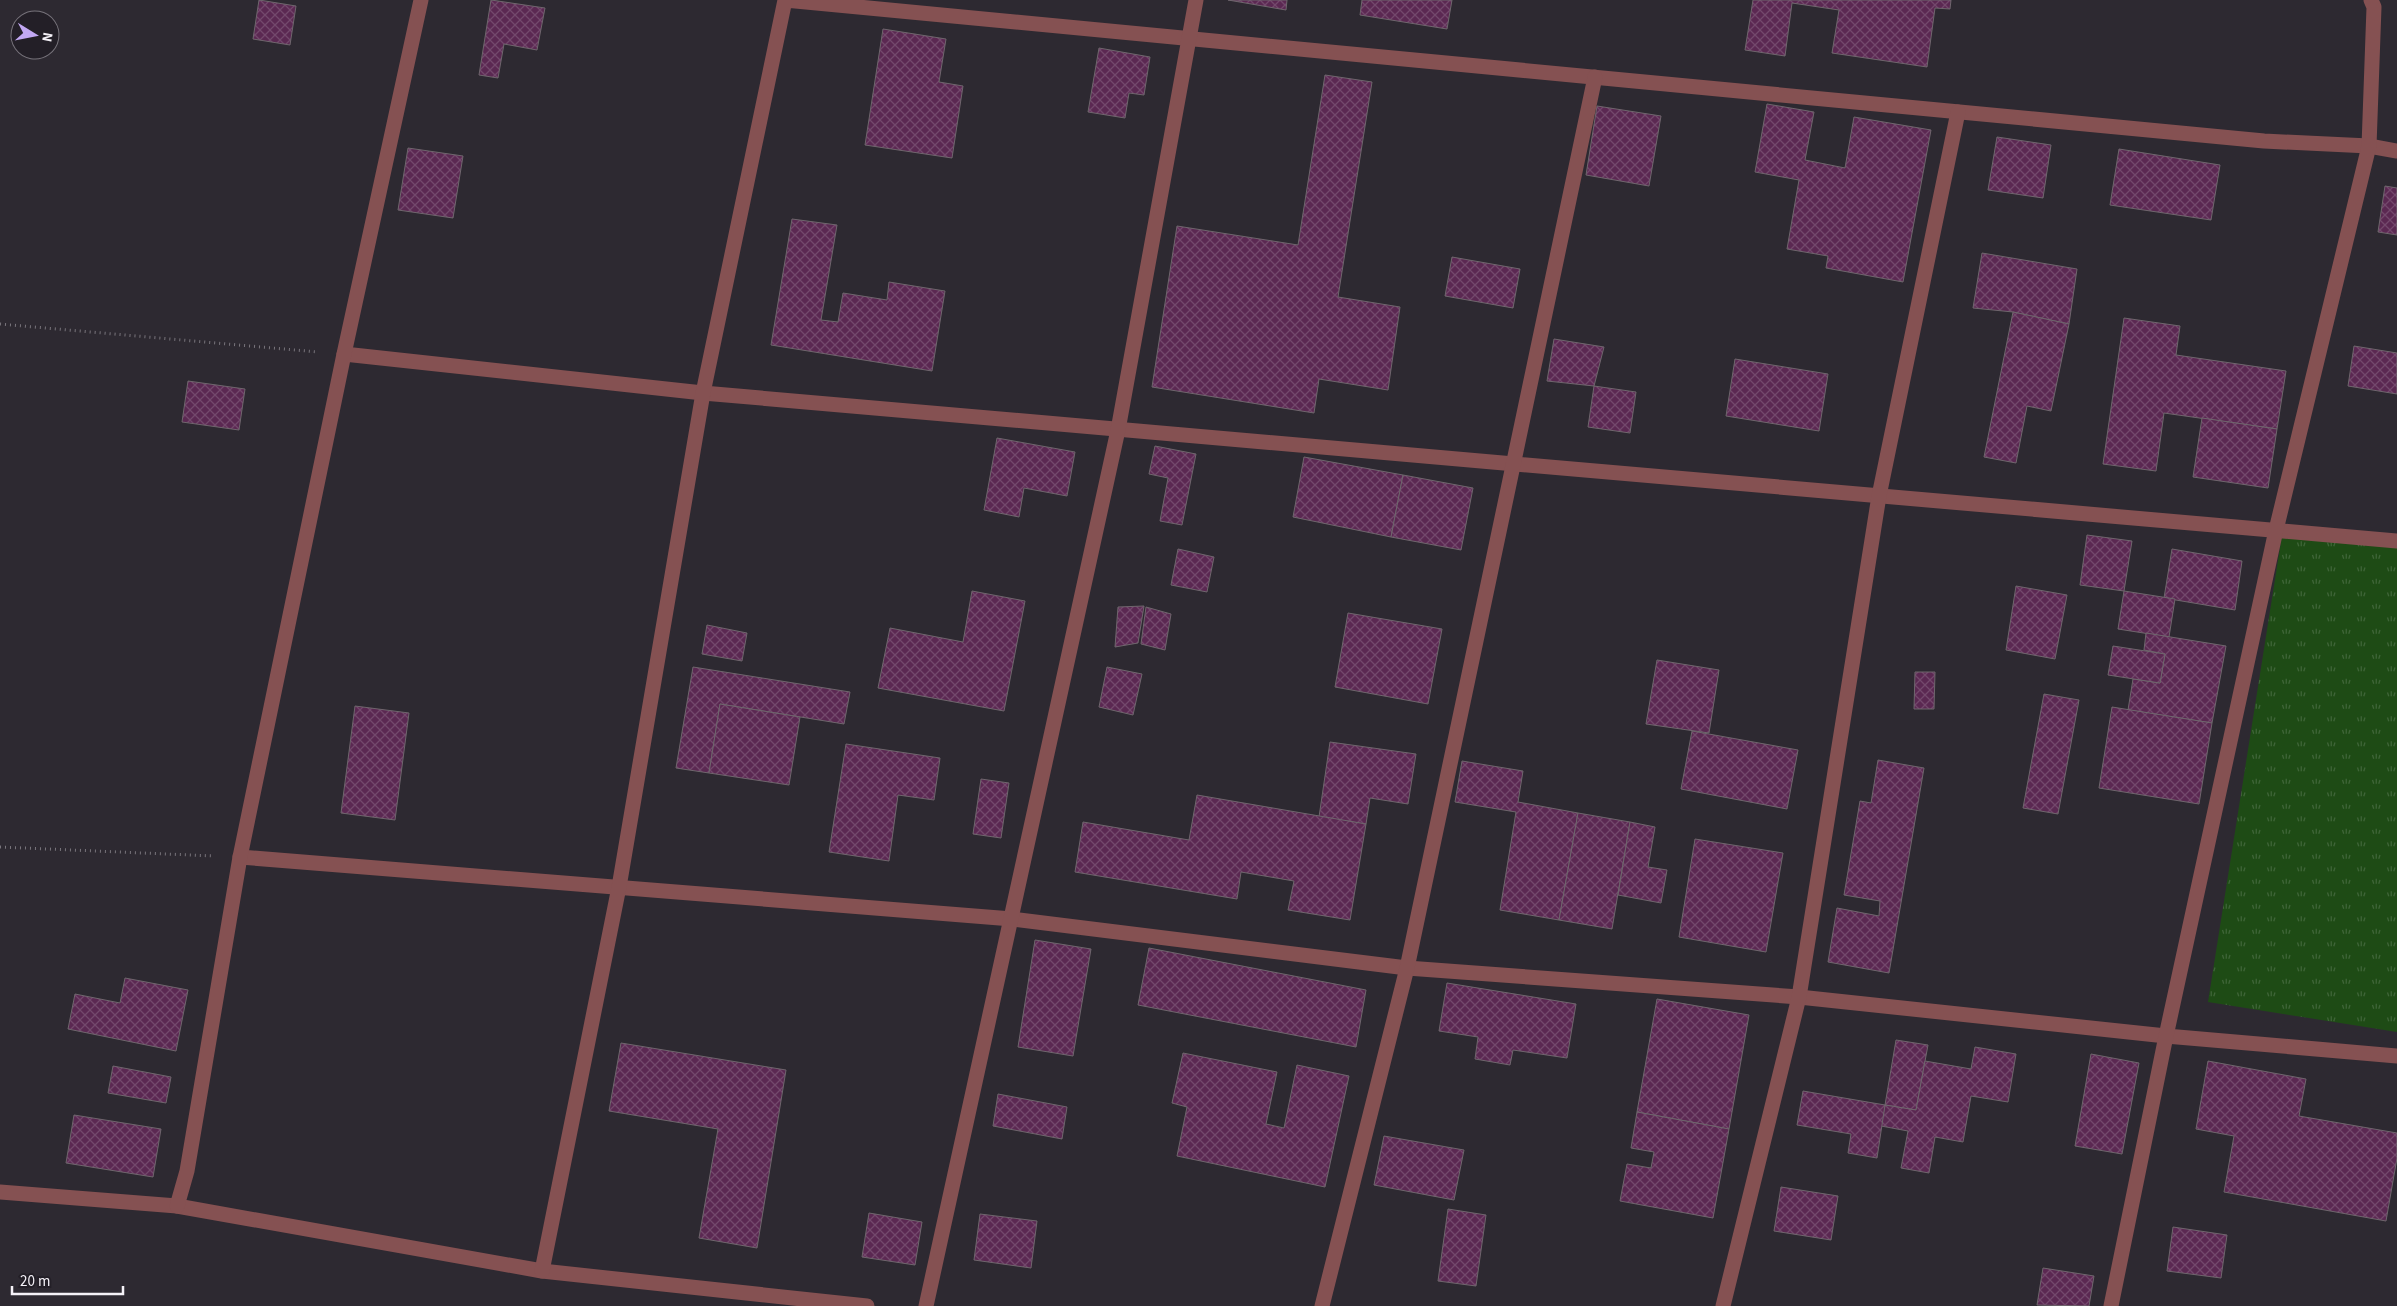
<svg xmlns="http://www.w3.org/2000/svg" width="2397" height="1306" font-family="'Source Sans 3',sans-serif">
  <defs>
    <pattern id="park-tufts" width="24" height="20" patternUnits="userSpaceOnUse" patternTransform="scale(1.25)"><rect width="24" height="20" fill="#1e4b15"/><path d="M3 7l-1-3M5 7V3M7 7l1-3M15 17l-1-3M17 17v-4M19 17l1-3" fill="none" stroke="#3f6538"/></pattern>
    <pattern id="building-cross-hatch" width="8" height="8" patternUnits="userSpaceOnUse" patternTransform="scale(1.25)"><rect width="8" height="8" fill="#5b2852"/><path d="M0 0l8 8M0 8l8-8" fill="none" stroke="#73486c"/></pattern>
  </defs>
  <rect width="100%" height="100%" fill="#2d2931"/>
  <polygon fill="url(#park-tufts)" points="2283,529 2397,547 2397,1032 2208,1002"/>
  <g fill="url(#building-cross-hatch)" stroke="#6f666d">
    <polygon points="259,0 296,6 290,45 253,39"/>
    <polygon points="491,0 545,8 537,50 504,44 498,78 479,75"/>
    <polygon points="1228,0 1287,0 1286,10"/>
    <polygon points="1362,0 1452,0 1447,29 1360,15"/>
    <polygon points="1753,0 1951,0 1950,9 1935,8 1927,67 1832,53 1839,10 1792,3 1785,56 1745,50"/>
    <polygon points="883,29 946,39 939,82 963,86 952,158 865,145"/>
    <polygon points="1099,48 1150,57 1144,95 1129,93 1125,118 1088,112"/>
    <polygon points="1325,75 1372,82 1338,297 1400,307 1388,390 1319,379 1314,413 1152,387 1177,226 1298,245"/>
    <polygon points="1767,104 1814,112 1805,160 1845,168 1854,117 1931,130 1903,282 1826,268 1828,256 1787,249 1799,180 1755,172"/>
    <polygon points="1597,106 1661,116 1649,186 1586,175"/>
    <polygon points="1997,137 2051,145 2043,198 1988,190"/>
    <polygon points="408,148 463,156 453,218 398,210"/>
    <polygon points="2119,149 2220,165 2211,220 2110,205"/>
    <polygon points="2385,186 2397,188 2397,235 2378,232"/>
    <polygon points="792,219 837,225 821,320 838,322 843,293 887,300 889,282 945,291 932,371 771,345"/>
    <polygon points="1982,253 2077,269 2069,324 2013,312 1973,308"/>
    <polygon points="1452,257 1520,269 1513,308 1445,296"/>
    <polygon points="2013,312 2069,324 2051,411 2027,406 2016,463 1984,457"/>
    <polygon points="2124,318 2180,326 2176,355 2286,371 2277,429 2164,413 2156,471 2103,464"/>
    <polygon points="1554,339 1604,347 1594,386 1547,381"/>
    <polygon points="2354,346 2397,353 2397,394 2348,386"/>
    <polygon points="1735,359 1828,374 1819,431 1726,416"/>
    <polygon points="188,381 245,389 239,430 182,422"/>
    <polygon points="1594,386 1636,392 1630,433 1588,427"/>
    <polygon points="2202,418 2277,429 2268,488 2193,477"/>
    <polygon points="997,438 1075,452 1067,496 1024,488 1019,517 984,510"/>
    <polygon points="1155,446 1196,454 1182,525 1160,521 1168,478 1149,474"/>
    <polygon points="1304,457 1403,475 1391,537 1293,517"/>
    <polygon points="1403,475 1473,488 1461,550 1391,537"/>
    <polygon points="2087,535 2132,541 2124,591 2080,585"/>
    <polygon points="1178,549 1214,557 1207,592 1171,585"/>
    <polygon points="2172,549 2242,561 2235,610 2164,598"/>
    <polygon points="2016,586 2067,595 2055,659 2006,650"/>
    <polygon points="972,591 1025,601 1004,711 878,688 890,628 963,642"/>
    <polygon points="2124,591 2175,599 2169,637 2118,629"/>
    <polygon points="1144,606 1138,643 1115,647 1118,607"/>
    <polygon points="1146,607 1171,614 1165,650 1141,644"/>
    <polygon points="1348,613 1442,629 1428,704 1335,687"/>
    <polygon points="707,625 747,633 742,661 702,654"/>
    <polygon points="2146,633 2226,646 2212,723 2128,710 2133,679 2160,683 2165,654 2144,650"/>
    <polygon points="2113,646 2165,654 2160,683 2108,675"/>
    <polygon points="1657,660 1719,670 1709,733 1646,724"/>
    <polygon points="693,667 850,692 844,724 720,704 709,773 676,768"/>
    <polygon points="1107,667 1142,674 1133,715 1099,707"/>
    <polygon points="1915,672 1935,672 1934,709 1914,709"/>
    <polygon points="2044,694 2079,700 2058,814 2023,808"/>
    <polygon points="720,704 800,717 789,785 709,773"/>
    <polygon points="355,706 409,713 395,820 341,813"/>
    <polygon points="2112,707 2212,723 2199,804 2099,788"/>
    <polygon points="1692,731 1798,750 1787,809 1681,789"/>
    <polygon points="1330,742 1416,754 1408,804 1370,798 1366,824 1319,817"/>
    <polygon points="846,744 940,758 934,800 898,795 889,861 829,852"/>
    <polygon points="1878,760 1924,768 1889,973 1828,962 1837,908 1879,916 1880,901 1844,895 1860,801 1871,803"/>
    <polygon points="1462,761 1523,771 1518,802 1578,813 1559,920 1500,910 1516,812 1455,802"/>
    <polygon points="981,779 1009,783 1001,838 973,834"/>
    <polygon points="1197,795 1366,824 1350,920 1288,910 1294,881 1241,872 1237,899 1075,872 1083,822 1189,840"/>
    <polygon points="1578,813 1630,822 1612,929 1559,920"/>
    <polygon points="1630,822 1655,827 1648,867 1667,870 1661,903 1618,895"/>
    <polygon points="1695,839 1783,853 1766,952 1679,937"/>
    <polygon points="1035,940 1091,949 1073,1056 1018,1047"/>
    <polygon points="1149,948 1366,990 1356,1047 1138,1005"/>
    <polygon points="125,978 188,990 176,1051 68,1029 75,994 120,1003"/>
    <polygon points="1447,983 1576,1004 1567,1058 1513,1050 1510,1065 1475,1059 1478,1037 1439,1031"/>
    <polygon points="1657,999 1749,1015 1729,1129 1637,1112"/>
    <polygon points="1896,1040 1928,1045 1916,1110 1885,1105"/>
    <polygon points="621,1043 786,1070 757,1248 699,1238 718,1129 609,1111"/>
    <polygon points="1975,1047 2016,1054 2008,1102 1971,1096 1963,1142 1935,1137 1929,1173 1901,1168 1908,1131 1881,1126 1885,1105 1916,1110 1925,1061 1971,1069"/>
    <polygon points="1183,1053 1277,1072 1266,1124 1284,1128 1297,1065 1349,1076 1325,1187 1177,1156 1187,1107 1172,1103"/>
    <polygon points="2091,1054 2139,1063 2122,1154 2075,1146"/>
    <polygon points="2208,1061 2306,1079 2299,1116 2397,1133 2397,1158 2386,1221 2224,1192 2234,1136 2196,1129"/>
    <polygon points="113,1066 171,1077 166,1103 108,1093"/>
    <polygon points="1803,1091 1885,1105 1877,1158 1848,1153 1851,1134 1797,1125"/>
    <polygon points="998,1094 1067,1107 1062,1139 993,1126"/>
    <polygon points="1637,1112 1729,1129 1713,1218 1620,1201 1627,1164 1651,1168 1654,1152 1631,1148"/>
    <polygon points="74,1115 161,1129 153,1177 66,1163"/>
    <polygon points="1384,1136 1464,1150 1454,1200 1374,1185"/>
    <polygon points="1781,1187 1838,1196 1831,1240 1774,1231"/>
    <polygon points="1448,1209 1486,1215 1476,1286 1438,1281"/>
    <polygon points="869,1213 922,1222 915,1265 862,1257"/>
    <polygon points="980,1214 1037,1221 1031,1268 974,1260"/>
    <polygon points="2173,1227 2227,1235 2221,1278 2167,1271"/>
    <polygon points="2043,1268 2094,1276 2089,1306 2037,1305"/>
  </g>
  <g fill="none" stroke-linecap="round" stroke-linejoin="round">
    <g stroke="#79757c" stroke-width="3" stroke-dasharray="1 4" stroke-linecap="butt">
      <polyline points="0,324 318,352"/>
      <polyline points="0,847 214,856"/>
    </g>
    <g stroke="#855152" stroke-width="15">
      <polyline points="344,354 703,393 2397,541"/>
      <polyline points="240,857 1012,919 1407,968 1799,997 2166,1036 2397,1056"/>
      <polyline points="0,1192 177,1206 542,1271 867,1306"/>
      <polyline points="177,1206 187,1171 240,857 344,354 421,0"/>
      <polyline points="542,1271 619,887 703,393 785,0 2264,141 2369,146 2397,151"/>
      <polyline points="926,1306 1118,430 1196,0"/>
      <polyline points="1322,1306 1407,968 1595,77"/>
      <polyline points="1723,1306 1799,997 1879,496 1958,112"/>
      <polyline points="2111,1306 2166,1036 2276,530 2369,146 2374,7 2371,0"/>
    </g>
  </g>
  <g transform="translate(35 35) rotate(100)"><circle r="24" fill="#231f27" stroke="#77737b"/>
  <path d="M0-4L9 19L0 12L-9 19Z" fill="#c2a8f3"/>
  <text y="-8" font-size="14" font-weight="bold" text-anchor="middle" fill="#f5f2f8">N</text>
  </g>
  <path d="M12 1286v8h111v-8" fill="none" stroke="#f5f2f8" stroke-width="2.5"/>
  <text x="20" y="1286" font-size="15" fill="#f5f2f8" stroke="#231f27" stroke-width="4" paint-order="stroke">20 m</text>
</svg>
